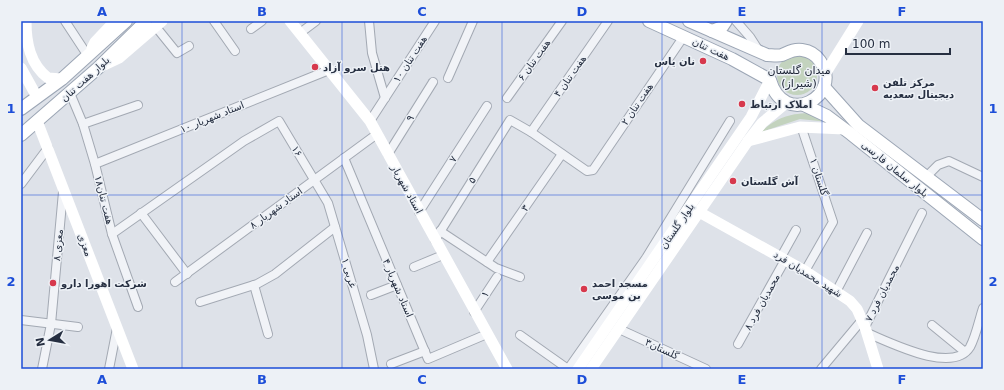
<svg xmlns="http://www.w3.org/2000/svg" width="1004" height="390" font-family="'DejaVu Sans',Cairo,sans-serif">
  <rect width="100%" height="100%" fill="#dee2e9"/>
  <g fill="#c3d3be">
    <circle cx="797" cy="75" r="20"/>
    <path d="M808,113L828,122L800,119L761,132C776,118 788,114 808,113Z"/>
  </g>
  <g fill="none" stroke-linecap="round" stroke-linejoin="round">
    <defs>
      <g id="street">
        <polyline points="65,21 88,56"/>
        <polyline points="214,21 235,51"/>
        <polyline points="369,21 372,53 385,98"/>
        <polyline points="736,21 750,37 759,51"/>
        <polyline points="156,27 177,53 189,46"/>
        <polyline points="251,29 262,21"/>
        <polyline points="300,33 316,21"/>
        <polyline points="448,78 473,21"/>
        <polyline points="70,93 83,124 95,164 112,234 138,307"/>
        <polyline points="507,98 562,21"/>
        <polyline points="370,121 435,21"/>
        <polyline points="83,124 138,105"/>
        <polyline points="531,132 608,21"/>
        <polyline points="803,132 833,222 805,271"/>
        <polyline points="388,154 433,82"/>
        <polyline points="344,158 428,359 487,334"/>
        <polyline points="95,164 329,70"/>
        <polyline points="926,177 938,165 949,161 983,177"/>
        <polyline points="21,184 48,148"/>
        <polyline points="419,212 487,106"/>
        <polyline points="141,213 187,274"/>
        <polyline points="440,231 496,268 520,277"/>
        <polyline points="112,234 244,141 279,121 328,203 367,335 374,369"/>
        <polyline points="435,240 510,120 531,132 587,171 593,170 684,36"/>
        <polyline points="781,257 796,230"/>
        <polyline points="487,262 562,154"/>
        <polyline points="414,267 443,255"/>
        <polyline points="175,282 377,134"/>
        <polyline points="254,285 268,334"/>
        <polyline points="837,290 867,233"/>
        <polyline points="371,295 397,285"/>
        <polyline points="200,302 257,284 275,274 335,227"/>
        <polyline points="474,312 497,277"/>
        <polyline points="21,320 78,327"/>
        <polyline points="932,325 965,352"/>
        <polyline points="865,327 922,213"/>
        <polyline points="619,329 706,369"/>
        <path d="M867,333C889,342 953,375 970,347C976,336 979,320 983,308"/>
        <polyline points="520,335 568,369"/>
        <polyline points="738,344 785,260"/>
        <polyline points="391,364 425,351"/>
        <polyline points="42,369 51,324 63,192"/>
        <polyline points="109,369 117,328"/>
        <polyline points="568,369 646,258 730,121"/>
        <polyline points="821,369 862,320"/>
      </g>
      <g id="primary">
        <path d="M649,21L732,59L770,80C784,129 844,96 820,61C816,55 810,51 802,50C794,49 789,52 782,55C778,56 771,55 767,55L689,21"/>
        <polyline points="712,31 722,27 726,21"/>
        <polyline points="824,87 858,125 983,220"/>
        <polyline points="804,105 827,116 851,134 983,239"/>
        <polyline points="21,109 62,79 126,21"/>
        <polyline points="21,135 98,68 146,21"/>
      </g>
    </defs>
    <use href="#street" stroke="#a3a9b3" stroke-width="10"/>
    <use href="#primary" stroke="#9ca6b5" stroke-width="14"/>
    <use href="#street" stroke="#f1f3f7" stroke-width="8"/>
    <g stroke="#fff" stroke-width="11">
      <path d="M26,21C26,43 30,64 48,78L62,79"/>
      <polyline points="290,21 370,121 507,369"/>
      <polyline points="92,48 95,42 115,21"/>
      <polyline points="102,66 119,58 162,21"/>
      <polyline points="21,68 37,97"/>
      <polyline points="825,74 858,21"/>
      <polyline points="37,121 133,369"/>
      <polyline points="748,141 800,127 844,129"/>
      <polyline points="699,212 805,271 850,301 857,309 865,327 878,369"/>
      <polyline points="578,369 751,117 770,80"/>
      <polyline points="591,369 748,141 762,123 786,103"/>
    </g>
    <use href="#primary" stroke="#fff" stroke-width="12"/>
  </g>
  <path fill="none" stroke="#1d4ed8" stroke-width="1" stroke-opacity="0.55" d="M182,21V369M342,21V369M502,21V369M662,21V369M822,21V369M21,195H983"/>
  <g fill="#d7394d" stroke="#edf1f6" stroke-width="1.5">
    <circle cx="703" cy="61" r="4"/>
    <circle cx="315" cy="67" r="4"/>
    <circle cx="875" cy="88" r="4"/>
    <circle cx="742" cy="104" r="4"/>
    <circle cx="733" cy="181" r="4"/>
    <circle cx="53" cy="283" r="4"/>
    <circle cx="584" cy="289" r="4"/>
  </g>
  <g text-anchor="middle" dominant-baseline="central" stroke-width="3" stroke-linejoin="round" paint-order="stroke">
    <g font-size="10" fill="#262f41" stroke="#edf1f6">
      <text transform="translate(711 49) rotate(25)">هفت تنان</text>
      <text transform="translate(410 59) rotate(-57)">هفت تنان ۱۰</text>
      <text transform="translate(534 60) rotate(-54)">هفت تنان ۶</text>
      <text transform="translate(570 76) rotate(-55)">هفت تنان ۴</text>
      <text transform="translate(85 79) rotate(-42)">بلوار هفت تنان</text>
      <text transform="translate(637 104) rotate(-56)">هفت تنان ۲</text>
      <text transform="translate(212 117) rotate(-22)">استاد شهریار ۱۰</text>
      <text transform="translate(410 118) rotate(-58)">۹</text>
      <text transform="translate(297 151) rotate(59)">۱۶</text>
      <text transform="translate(453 159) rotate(-57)">۷</text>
      <text transform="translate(895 169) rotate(39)">بلوار سلمان فارسی</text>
      <text transform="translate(819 177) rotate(72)">۱ گلستان</text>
      <text transform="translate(472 180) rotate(-58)">۵</text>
      <text transform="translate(407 189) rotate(61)">استاد شهریار</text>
      <text transform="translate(104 200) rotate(76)">هفت تنان۱۸</text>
      <text transform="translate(276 208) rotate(-36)">استاد شهریار ۸</text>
      <text transform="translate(525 208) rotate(-55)">۳</text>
      <text transform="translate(677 226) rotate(-56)">بلوار گلستان</text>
      <text transform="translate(58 245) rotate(-85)">معزی ۸</text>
      <text transform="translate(85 245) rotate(69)">معزی</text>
      <text transform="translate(349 273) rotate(74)">۱ غربی</text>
      <text transform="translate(808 274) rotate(32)">شهید محمدیان فرد</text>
      <text transform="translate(398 288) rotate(67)">استاد شهریار ۴</text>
      <text transform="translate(882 293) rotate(-63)">۷ محمدیان فرد</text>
      <text transform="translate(485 294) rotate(-57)">۱</text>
      <text transform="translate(762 302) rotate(-61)">۸ محمدیان فرد</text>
      <text transform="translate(662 349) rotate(25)">گلستان۳</text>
    </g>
    <g font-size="10" font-weight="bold" fill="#262f41" stroke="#edf1f6" text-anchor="start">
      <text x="695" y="61" text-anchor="end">نان یاس</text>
      <text x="323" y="67">هتل سرو آزاد</text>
      <text x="883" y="82">مرکز تلفن<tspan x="883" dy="12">دیجیتال سعدیه</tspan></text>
      <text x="750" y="104">املاک ارتباط</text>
      <text x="741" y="181">آش گلستان</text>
      <text x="61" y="283">شرکت اهورا دارو</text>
      <text x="592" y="283">مسجد احمد<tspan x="592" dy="12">بن موسی</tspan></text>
    </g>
    <g font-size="11" fill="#182031" stroke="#edf1f6">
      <text x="799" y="70">میدان گلستان<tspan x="799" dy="13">(شیراز)</tspan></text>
    </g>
  </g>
  <rect width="1004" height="390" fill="none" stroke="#edf1f6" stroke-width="44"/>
  <g transform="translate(50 340) rotate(259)" stroke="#edf1f6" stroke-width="3" paint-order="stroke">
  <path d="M0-3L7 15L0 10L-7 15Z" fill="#262f41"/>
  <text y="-6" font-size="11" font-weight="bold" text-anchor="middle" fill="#262f41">N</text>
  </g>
  <path d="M846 48v6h104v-6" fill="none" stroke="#262f41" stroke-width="2"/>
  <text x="852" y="48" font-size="12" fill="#262f41" stroke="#edf1f6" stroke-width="3" paint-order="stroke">100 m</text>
  <rect x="22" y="22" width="960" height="346" fill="none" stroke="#1d4ed8" stroke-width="1.5"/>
  <g font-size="13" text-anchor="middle" font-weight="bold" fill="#1d4ed8">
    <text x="102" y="16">A</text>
    <text x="262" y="16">B</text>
    <text x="422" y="16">C</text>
    <text x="582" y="16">D</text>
    <text x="742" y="16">E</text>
    <text x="902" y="16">F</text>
    <text x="11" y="113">1</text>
    <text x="993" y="113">1</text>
    <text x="11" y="286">2</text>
    <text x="993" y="286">2</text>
    <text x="102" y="384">A</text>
    <text x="262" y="384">B</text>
    <text x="422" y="384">C</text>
    <text x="582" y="384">D</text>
    <text x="742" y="384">E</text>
    <text x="902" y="384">F</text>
  </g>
</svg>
